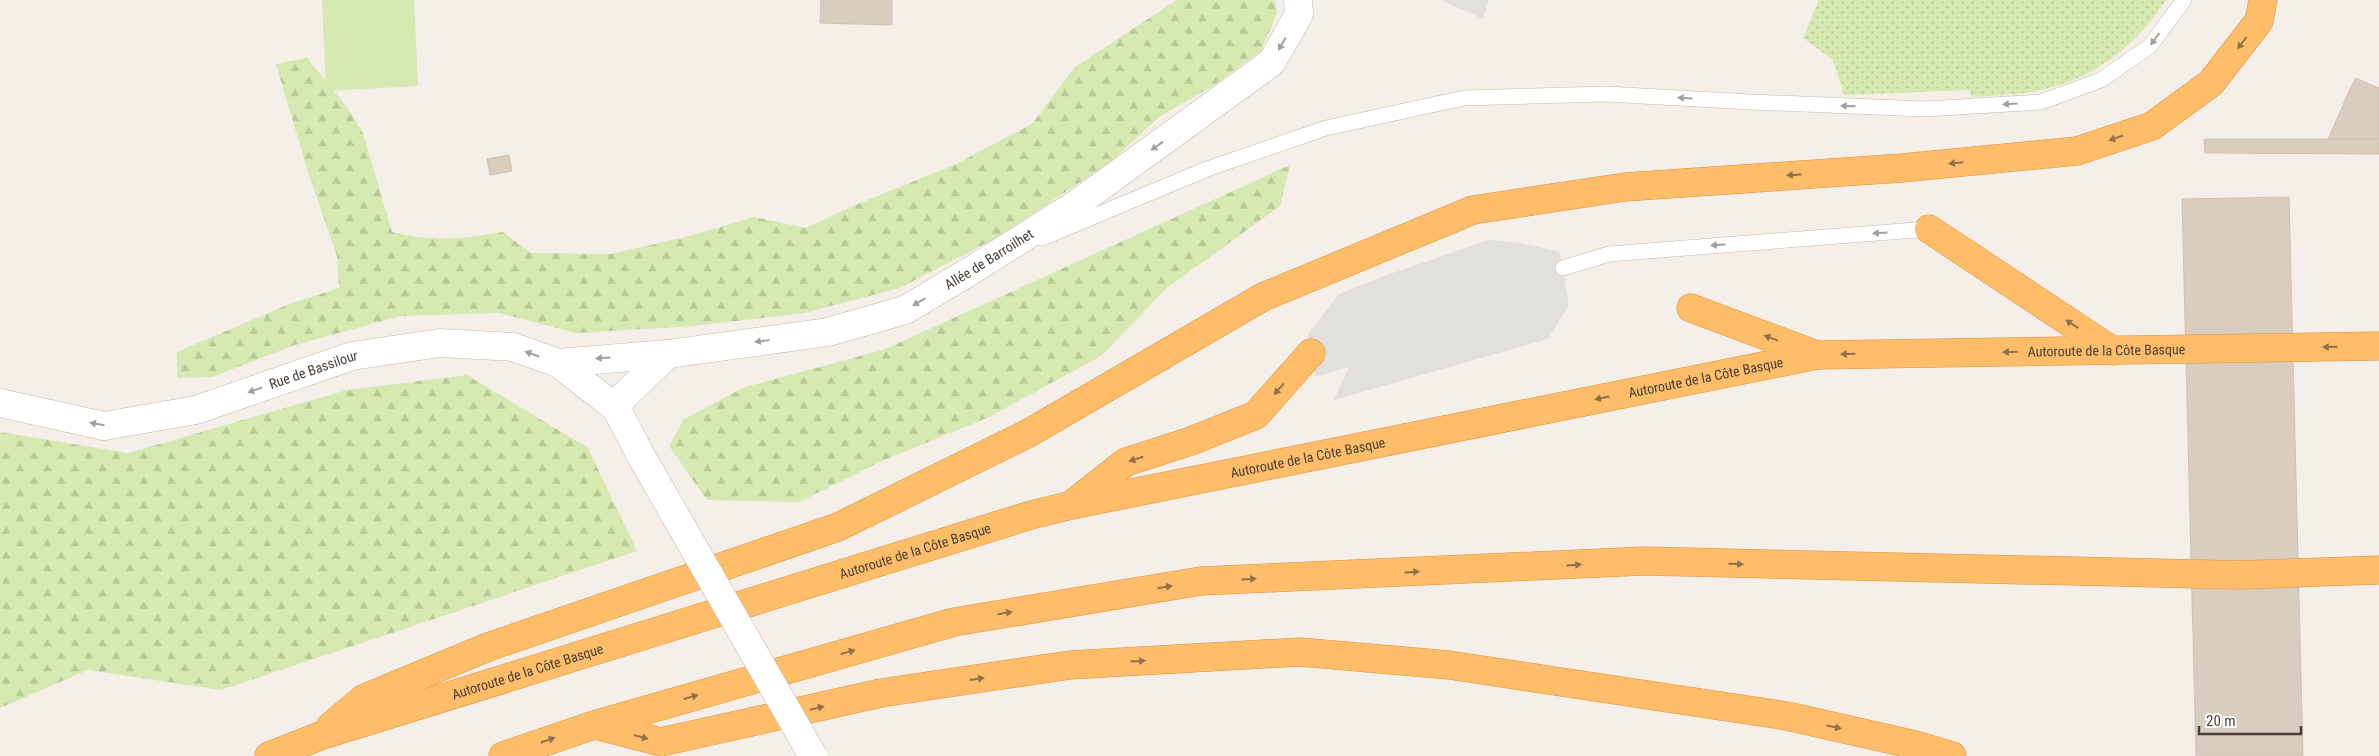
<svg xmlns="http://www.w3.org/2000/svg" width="2379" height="756" font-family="'Roboto Condensed',sans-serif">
  <defs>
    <pattern id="green-dots" width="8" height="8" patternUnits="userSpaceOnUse" patternTransform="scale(1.25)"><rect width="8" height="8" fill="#d5e9b1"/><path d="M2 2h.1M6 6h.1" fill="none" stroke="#b8c999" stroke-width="1.8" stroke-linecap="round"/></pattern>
    <pattern id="forest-firs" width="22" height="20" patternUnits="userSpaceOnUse" patternTransform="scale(1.25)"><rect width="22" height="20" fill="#d5e9b1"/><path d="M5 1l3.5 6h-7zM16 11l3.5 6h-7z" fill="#b8c999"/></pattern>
  </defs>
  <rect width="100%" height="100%" fill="#f4efe8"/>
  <path fill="url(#green-dots)" d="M1819,0H2166C2134,50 2084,86 2024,93C2007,95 1989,96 1971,97L1970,90L1844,95L1833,60L1803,38Z"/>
  <g fill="url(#forest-firs)">
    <path d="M1177,0H1275L1277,13L1261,51L1211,87L1159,117L1109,163L996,238L900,288L804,313L693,326L576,333L499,313L401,316L295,345L212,377L177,378V352L289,304L339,288L337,256L307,169L276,64L307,58L347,107L363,133L392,232C433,242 463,239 503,232L531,253L611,254L686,237L754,217L806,228L853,206L956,164L1032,124L1075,67Z"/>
    <polygon points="1290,165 1280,206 1167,288 1101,356 987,418 882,461 799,502 707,500 669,446 684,419 745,387 883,350"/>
    <polygon points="467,375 588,448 637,551 221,690 88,670 0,708 0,432 128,453 347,390"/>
  </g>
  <polygon fill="#d5e9b1" points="322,0 414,0 418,86 326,91"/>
  <g fill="#e2e0dd">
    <polygon points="1441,0 1489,0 1483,19"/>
    <polygon points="1489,240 1521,243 1560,252 1569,305 1548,339 1334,400 1349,367 1315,377 1308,334 1339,294 1384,276"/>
  </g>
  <g fill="#d9cdc0" stroke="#d1c1b1">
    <polygon points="821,0 892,0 892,25 820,23"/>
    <polygon points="2355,78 2379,88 2379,139 2328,139"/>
    <polygon points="2204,139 2379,139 2379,154 2205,153"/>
    <polygon points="509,155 512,171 490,175 487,159"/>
    <polygon points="2289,197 2303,756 2196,756 2182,199"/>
  </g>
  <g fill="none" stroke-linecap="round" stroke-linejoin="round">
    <defs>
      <g id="service">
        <polyline points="1042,238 1207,169 1326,128 1464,98 1606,94 1751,102 1925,109 2041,102 2101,80 2150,46 2184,0"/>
        <polyline points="1563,268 1609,254 1929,229"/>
      </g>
      <g id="tertiary">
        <polyline points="558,363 668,354"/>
        <path id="s1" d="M0,403L104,426L196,410L352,356L440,343L513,347L558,363L616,408L640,454"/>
        <path id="s2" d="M616,408L624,396L668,354L828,332L905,310L972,270L1075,205L1272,62L1299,14L1298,0"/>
      </g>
      <g id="motorway">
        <polyline points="1929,229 2113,351"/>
        <polyline points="1691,308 1817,355"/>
        <polyline points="1075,502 1126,462 1191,441 1256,415 1311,353"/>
        <polyline points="595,725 661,742 881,693 1070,665 1300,652 1449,665 1787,716 1915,745 1952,756"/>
        <polyline points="330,727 363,699 488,647 838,527 1027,434 1263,297 1473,210 1625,187 1902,168 2077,151 2152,126 2211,83 2259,21 2263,0"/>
        <path id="s3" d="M269,756L320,736L1031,515L1072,505L1817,355L2379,346"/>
        <polyline points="503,756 594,725 954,622 1201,581 1644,561 2240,575 2379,570"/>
      </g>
    </defs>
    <use href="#service" stroke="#c3b9ae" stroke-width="16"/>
    <use href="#tertiary" stroke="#c3b9ae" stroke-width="29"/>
    <use href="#motorway" stroke="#df9038" stroke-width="29"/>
    <use href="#service" stroke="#fff" stroke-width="15"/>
    <use href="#tertiary" stroke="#fff" stroke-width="28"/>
    <use href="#motorway" stroke="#febd69" stroke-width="28"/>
    <defs>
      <polyline id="tertiary-bridge" points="640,454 813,756"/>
    </defs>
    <use href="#tertiary-bridge" stroke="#c3b9ae" stroke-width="29" stroke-linecap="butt"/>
    <use href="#tertiary-bridge" stroke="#fff" stroke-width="28"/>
  </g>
  <defs><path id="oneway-solid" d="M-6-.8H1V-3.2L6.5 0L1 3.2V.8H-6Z" transform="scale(1.25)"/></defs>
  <g fill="#a49f9b">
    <use href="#oneway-solid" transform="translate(2155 39) rotate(127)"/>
    <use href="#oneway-solid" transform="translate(1282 44) rotate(119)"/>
    <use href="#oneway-solid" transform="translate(1685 98) rotate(-176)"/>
    <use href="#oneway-solid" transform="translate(2010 104) rotate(177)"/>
    <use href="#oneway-solid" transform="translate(1848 106) rotate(-178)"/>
    <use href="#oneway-solid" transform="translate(1157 146) rotate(144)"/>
    <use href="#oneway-solid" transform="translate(1880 233) rotate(176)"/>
    <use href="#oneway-solid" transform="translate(1718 245) rotate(176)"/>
    <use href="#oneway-solid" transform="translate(919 302) rotate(149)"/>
    <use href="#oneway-solid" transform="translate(762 341) rotate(173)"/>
    <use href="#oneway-solid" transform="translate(532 354) rotate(-161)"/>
    <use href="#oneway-solid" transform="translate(603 358) rotate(176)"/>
    <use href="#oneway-solid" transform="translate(255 390) rotate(161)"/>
    <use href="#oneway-solid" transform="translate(97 424) rotate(-170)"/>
  </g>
  <g fill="#91714b">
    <use href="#oneway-solid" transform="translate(2242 43) rotate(127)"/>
    <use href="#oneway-solid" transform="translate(2116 138) rotate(161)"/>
    <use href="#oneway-solid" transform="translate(1956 163) rotate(175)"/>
    <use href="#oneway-solid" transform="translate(1794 175) rotate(176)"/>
    <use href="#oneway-solid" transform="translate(2072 324) rotate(-147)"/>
    <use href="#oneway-solid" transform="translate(1771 338) rotate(-160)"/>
    <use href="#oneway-solid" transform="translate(2330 347) rotate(179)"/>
    <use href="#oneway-solid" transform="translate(2010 352) rotate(179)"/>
    <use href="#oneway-solid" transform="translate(1848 354) rotate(179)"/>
    <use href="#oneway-solid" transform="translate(1279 389) rotate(131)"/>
    <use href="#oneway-solid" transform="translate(1602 398) rotate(169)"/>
    <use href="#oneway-solid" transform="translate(1136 459) rotate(162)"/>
    <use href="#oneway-solid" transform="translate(1736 564) rotate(1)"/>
    <use href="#oneway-solid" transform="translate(1574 565) rotate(-3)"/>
    <use href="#oneway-solid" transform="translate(1412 572) rotate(-3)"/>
    <use href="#oneway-solid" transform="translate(1249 579) rotate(-3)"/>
    <use href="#oneway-solid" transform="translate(1165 587) rotate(-9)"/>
    <use href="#oneway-solid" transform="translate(1005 613) rotate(-9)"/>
    <use href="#oneway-solid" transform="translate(848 652) rotate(-16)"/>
    <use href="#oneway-solid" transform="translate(1138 661) rotate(-3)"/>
    <use href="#oneway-solid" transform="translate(977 679) rotate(-8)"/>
    <use href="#oneway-solid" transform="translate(691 697) rotate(-16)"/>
    <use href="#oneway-solid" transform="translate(817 708) rotate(-13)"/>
    <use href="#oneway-solid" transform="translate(1834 727) rotate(12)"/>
    <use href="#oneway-solid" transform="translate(641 737) rotate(15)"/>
    <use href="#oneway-solid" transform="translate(548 740) rotate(-19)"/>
  </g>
  <g text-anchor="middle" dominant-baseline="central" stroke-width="4" stroke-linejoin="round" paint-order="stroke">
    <g font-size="14" fill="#483f37" stroke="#fff">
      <text stroke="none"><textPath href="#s2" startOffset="415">Allée de Barroilhet</textPath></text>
      <text stroke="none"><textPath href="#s3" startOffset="1891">Autoroute de la Côte Basque</textPath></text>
      <text stroke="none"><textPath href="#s1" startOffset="324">Rue de Bassilour</textPath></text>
      <text stroke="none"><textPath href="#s3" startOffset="1488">Autoroute de la Côte Basque</textPath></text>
      <text stroke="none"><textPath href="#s3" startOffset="1082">Autoroute de la Côte Basque</textPath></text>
      <text stroke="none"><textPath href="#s3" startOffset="678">Autoroute de la Côte Basque</textPath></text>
      <text stroke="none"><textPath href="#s3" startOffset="272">Autoroute de la Côte Basque</textPath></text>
    </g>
  </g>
  <path d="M2199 726v8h102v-8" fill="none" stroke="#483f37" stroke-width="2.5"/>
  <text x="2206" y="726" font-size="15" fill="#483f37" stroke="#ffffff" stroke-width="4" paint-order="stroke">20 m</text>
</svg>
